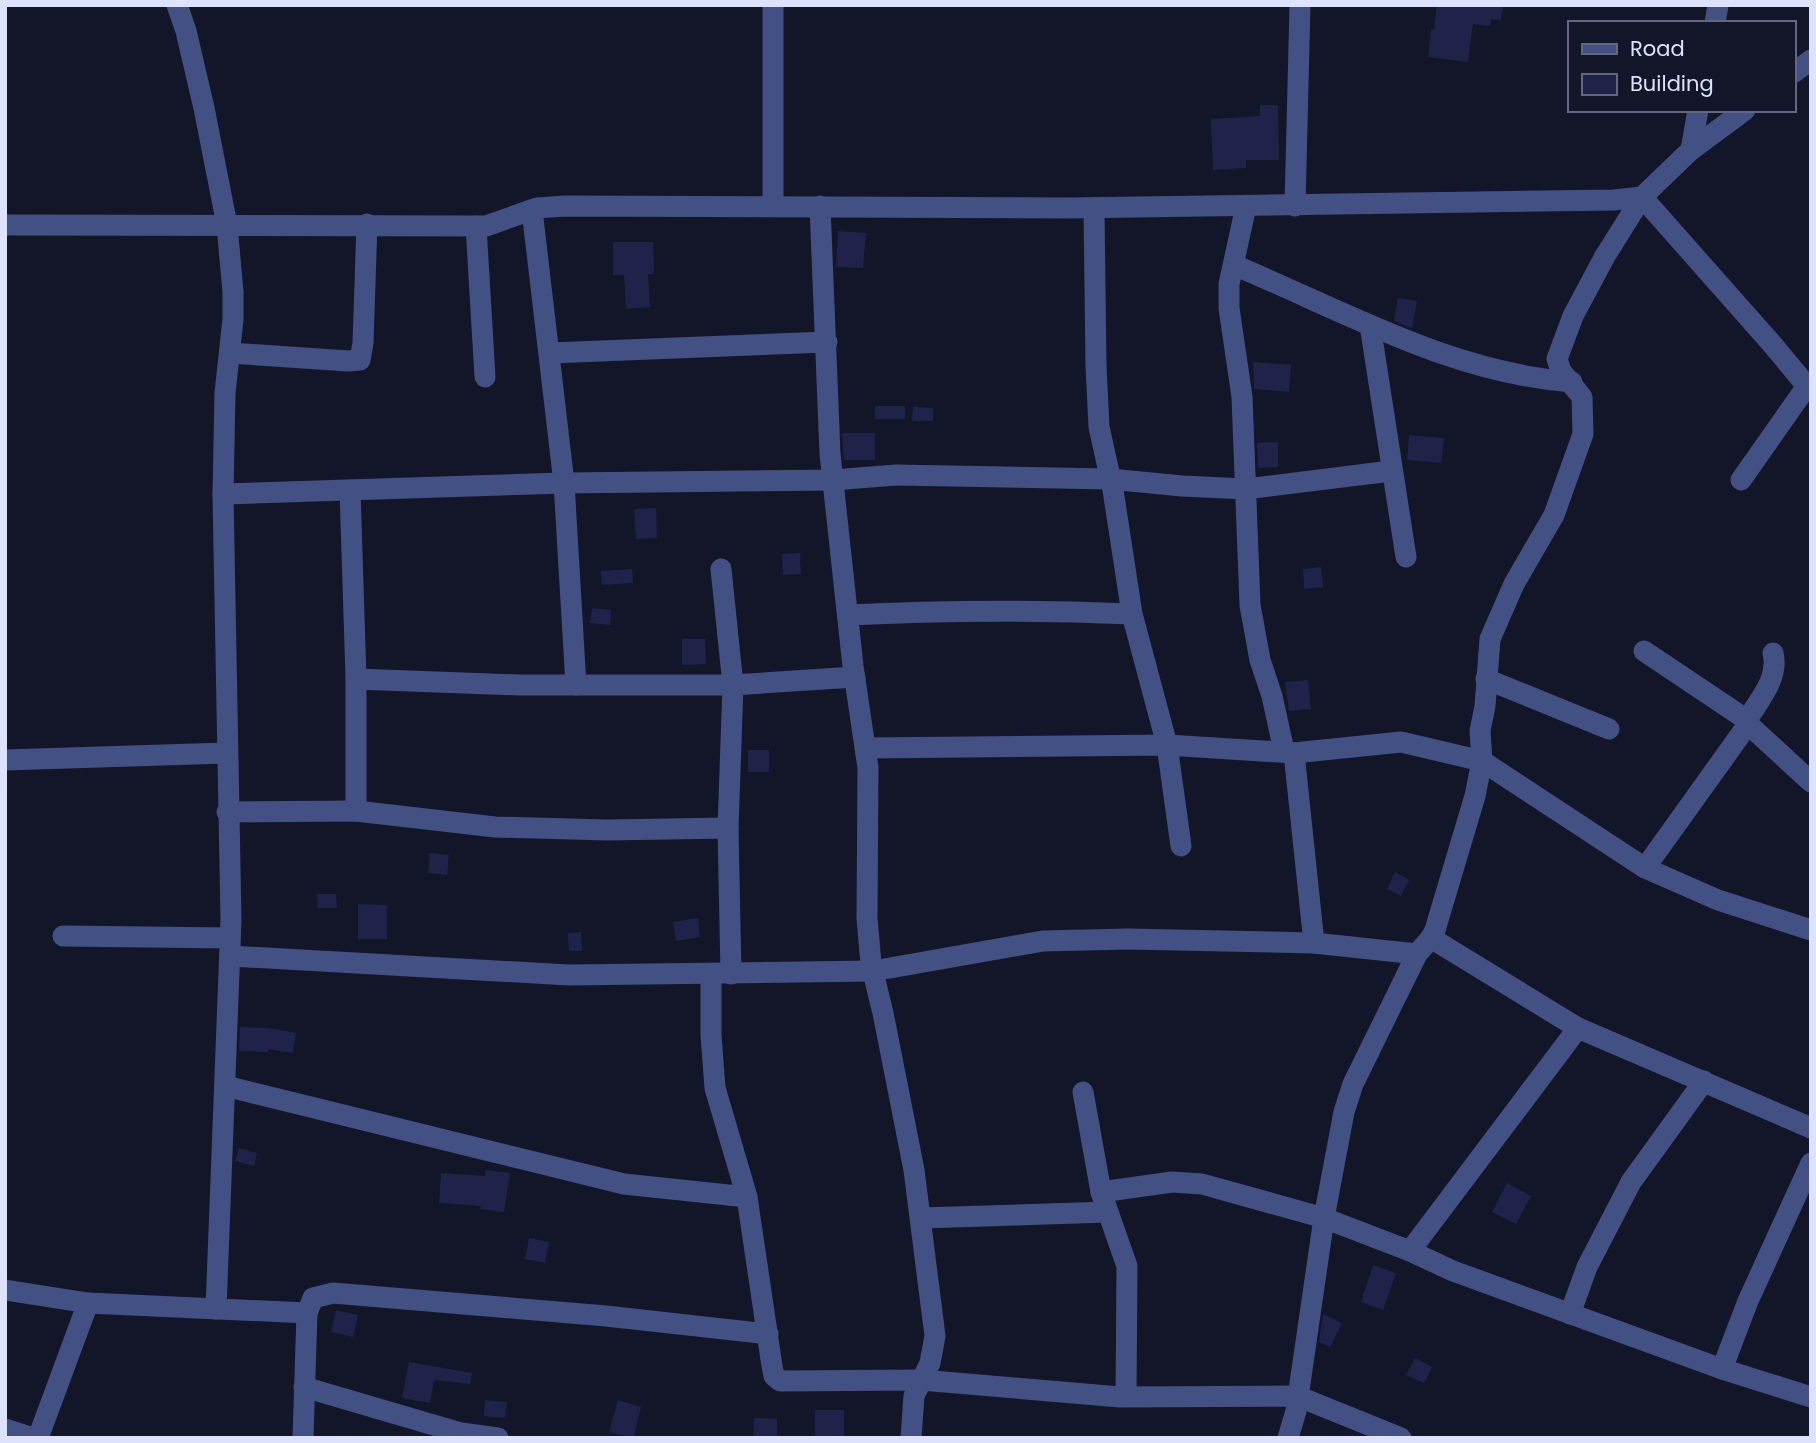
<svg xmlns="http://www.w3.org/2000/svg" width="1816" height="1443" font-family="Poppins,sans-serif">
  <rect width="100%" height="100%" fill="#131529"/>
  <g fill="#212249">
    <polygon points="1437,5 1503,5 1501,20 1491,19 1490,26 1473,24 1468,62 1428,57 1431,29 1434,30"/>
    <polygon points="1260,105 1278,105 1279,160 1246,160 1246,168 1213,170 1211,119 1260,116"/>
    <polygon points="838,231 866,233 863,268 836,267"/>
    <polygon points="613,242 653,242 654,274 648,274 650,307 626,309 624,275 613,275"/>
    <polygon points="1398,298 1417,301 1412,328 1394,321"/>
    <polygon points="1253,362 1291,365 1289,392 1254,389"/>
    <rect x="875" y="406" width="30" height="13"/>
    <polygon points="913,407 933,408 933,421 912,421"/>
    <polygon points="842,433 875,433 875,460 844,460"/>
    <polygon points="1409,435 1444,438 1441,463 1407,460"/>
    <polygon points="1278,442 1278,467 1258,468 1257,443"/>
    <polygon points="656,508 657,538 636,539 634,509"/>
    <polygon points="800,553 801,574 783,575 782,554"/>
    <polygon points="1321,567 1323,587 1304,589 1303,569"/>
    <polygon points="632,569 633,583 602,585 601,571"/>
    <polygon points="592,608 611,610 610,625 590,623"/>
    <polygon points="682,639 705,639 706,664 682,665"/>
    <polygon points="1308,680 1311,709 1289,711 1285,682"/>
    <rect x="748" y="750" width="21" height="22"/>
    <polygon points="430,853 449,855 447,875 428,873"/>
    <polygon points="1395,872 1409,880 1401,896 1387,889"/>
    <polygon points="317,894 336,894 337,908 318,908"/>
    <polygon points="358,904 387,905 387,939 358,939"/>
    <polygon points="698,918 700,937 676,941 673,922"/>
    <polygon points="581,932 582,951 569,951 568,933"/>
    <polygon points="240,1027 269,1028 296,1033 293,1053 268,1049 268,1052 239,1051"/>
    <polygon points="239,1148 257,1153 254,1166 235,1161"/>
    <polygon points="486,1170 510,1173 504,1212 480,1209 481,1206 439,1203 441,1173 485,1176"/>
    <polygon points="1507,1183 1531,1196 1516,1224 1492,1212"/>
    <polygon points="529,1238 549,1242 545,1263 525,1259"/>
    <polygon points="1373,1265 1396,1273 1383,1310 1361,1302"/>
    <polygon points="336,1310 358,1315 353,1337 331,1332"/>
    <polygon points="1323,1314 1342,1323 1330,1347 1319,1342"/>
    <polygon points="1415,1358 1432,1367 1424,1383 1406,1375"/>
    <polygon points="409,1362 472,1373 470,1384 434,1380 430,1403 402,1398"/>
    <polygon points="485,1400 507,1402 505,1418 484,1416"/>
    <polygon points="618,1400 641,1407 633,1438 609,1432"/>
    <rect x="815" y="1410" width="29" height="28"/>
    <polygon points="754,1418 777,1419 777,1438 753,1438"/>
  </g>
  <g fill="none" stroke-linecap="round" stroke-linejoin="round">
    <g stroke="#435084" stroke-width="21">
      <polyline points="177,5 186,31 204,108 227,225 233,292 233,319 225,393 223,494 231,920 216,1309"/>
      <polyline points="1715,23 1718,5"/>
      <polyline points="1793,73 1811,60"/>
      <polyline points="1691,150 1698,110"/>
      <polyline points="773,205 773,5"/>
      <polyline points="820,206 830,454 853,666 868,768 867,918 871,964 883,1013 914,1170 935,1336 930,1363 914,1396 911,1438"/>
      <polyline points="1246,206 1229,284 1229,308 1242,397 1250,605 1260,660 1272,696 1284,751"/>
      <polyline points="1295,206 1300,5"/>
      <polyline points="1094,208 1096,366 1099,427 1113,490 1132,614 1167,745 1181,846"/>
      <polyline points="532,210 564,483 576,685"/>
      <polyline points="5,225 486,226 537,208 565,206 1069,208 1614,200 1642,197 1772,344 1811,391"/>
      <polyline points="476,226 485,377"/>
      <path d="M1234,265C1344,311 1451,373 1572,382"/>
      <polyline points="1370,325 1406,557"/>
      <polyline points="230,353 348,361 360,360 363,343 367,224"/>
      <polyline points="550,353 827,342"/>
      <polyline points="1741,480 1807,386"/>
      <polyline points="350,490 356,678 356,811"/>
      <polyline points="223,494 564,483 833,480 896,475 1110,479 1182,486 1246,489 1391,471"/>
      <polyline points="721,569 733,685 728,828 731,974"/>
      <path d="M848,615C943,610 1037,610 1132,614"/>
      <polyline points="1644,651 1747,720"/>
      <polyline points="356,679 519,685 733,685 855,677"/>
      <polyline points="1486,679 1609,729"/>
      <polyline points="1748,724 1811,782"/>
      <polyline points="865,748 1167,745 1294,753 1401,742 1482,761 1645,868 1718,900 1811,930"/>
      <polyline points="1294,753 1314,943"/>
      <polyline points="5,760 226,753"/>
      <polyline points="227,812 356,811 495,827 607,830 728,828"/>
      <path d="M1645,868L1746,727L1747,720C1760,699 1779,678 1773,653"/>
      <polyline points="63,936 230,938"/>
      <polyline points="1431,938 1578,1028 1811,1128"/>
      <polyline points="230,956 569,975 873,971 1043,941 1128,939 1314,943 1417,954"/>
      <polyline points="711,974 711,1035 715,1088 747,1197 772,1366 774,1376 780,1381 921,1380 1120,1397 1297,1396 1401,1438"/>
      <polyline points="225,1086 624,1184 747,1197"/>
      <polyline points="1083,1092 1101,1192 1127,1266 1126,1396"/>
      <polyline points="1101,1192 1172,1182 1202,1184 1324,1218 1410,1251 1453,1271 1722,1369 1811,1397"/>
      <polyline points="921,1218 1108,1212"/>
      <polyline points="1410,1251 1578,1028"/>
      <polyline points="5,1290 88,1303 307,1313"/>
      <polyline points="1570,1314 1587,1267 1631,1182 1704,1081"/>
      <polyline points="1722,1369 1748,1301 1811,1163"/>
      <polyline points="304,1387 461,1433 498,1438"/>
      <polyline points="5,1429 33,1438"/>
      <polyline points="38,1438 88,1303"/>
      <polyline points="303,1438 307,1313 313,1298 333,1293 606,1316 768,1334"/>
      <polyline points="1288,1438 1296,1411 1324,1218 1344,1112 1353,1084 1417,954 1431,938 1435,930 1475,796 1482,761 1480,731 1485,706 1490,639 1514,584 1554,515 1583,434 1582,397 1561,371 1557,359 1573,316 1605,256 1642,197 1691,150 1745,110"/>
    </g>
  </g>
  <rect width="1816" height="1443" fill="none" stroke="#dfe2fc" stroke-width="14"/>
  <rect x="1568" y="21" width="228" height="91" fill="#131529" stroke="#65677d" stroke-width="2"/>
  <rect x="1582" y="44" width="35" height="10" fill="#435084" stroke="#65677d" stroke-width="2"/>
  <text x="1630" y="56" font-size="21" fill="#dfe2fc">Road</text>
  <rect x="1582" y="74" width="35" height="21" fill="#212249" stroke="#65677d" stroke-width="2"/>
  <text x="1630" y="91" font-size="21" fill="#dfe2fc">Building</text>
</svg>
